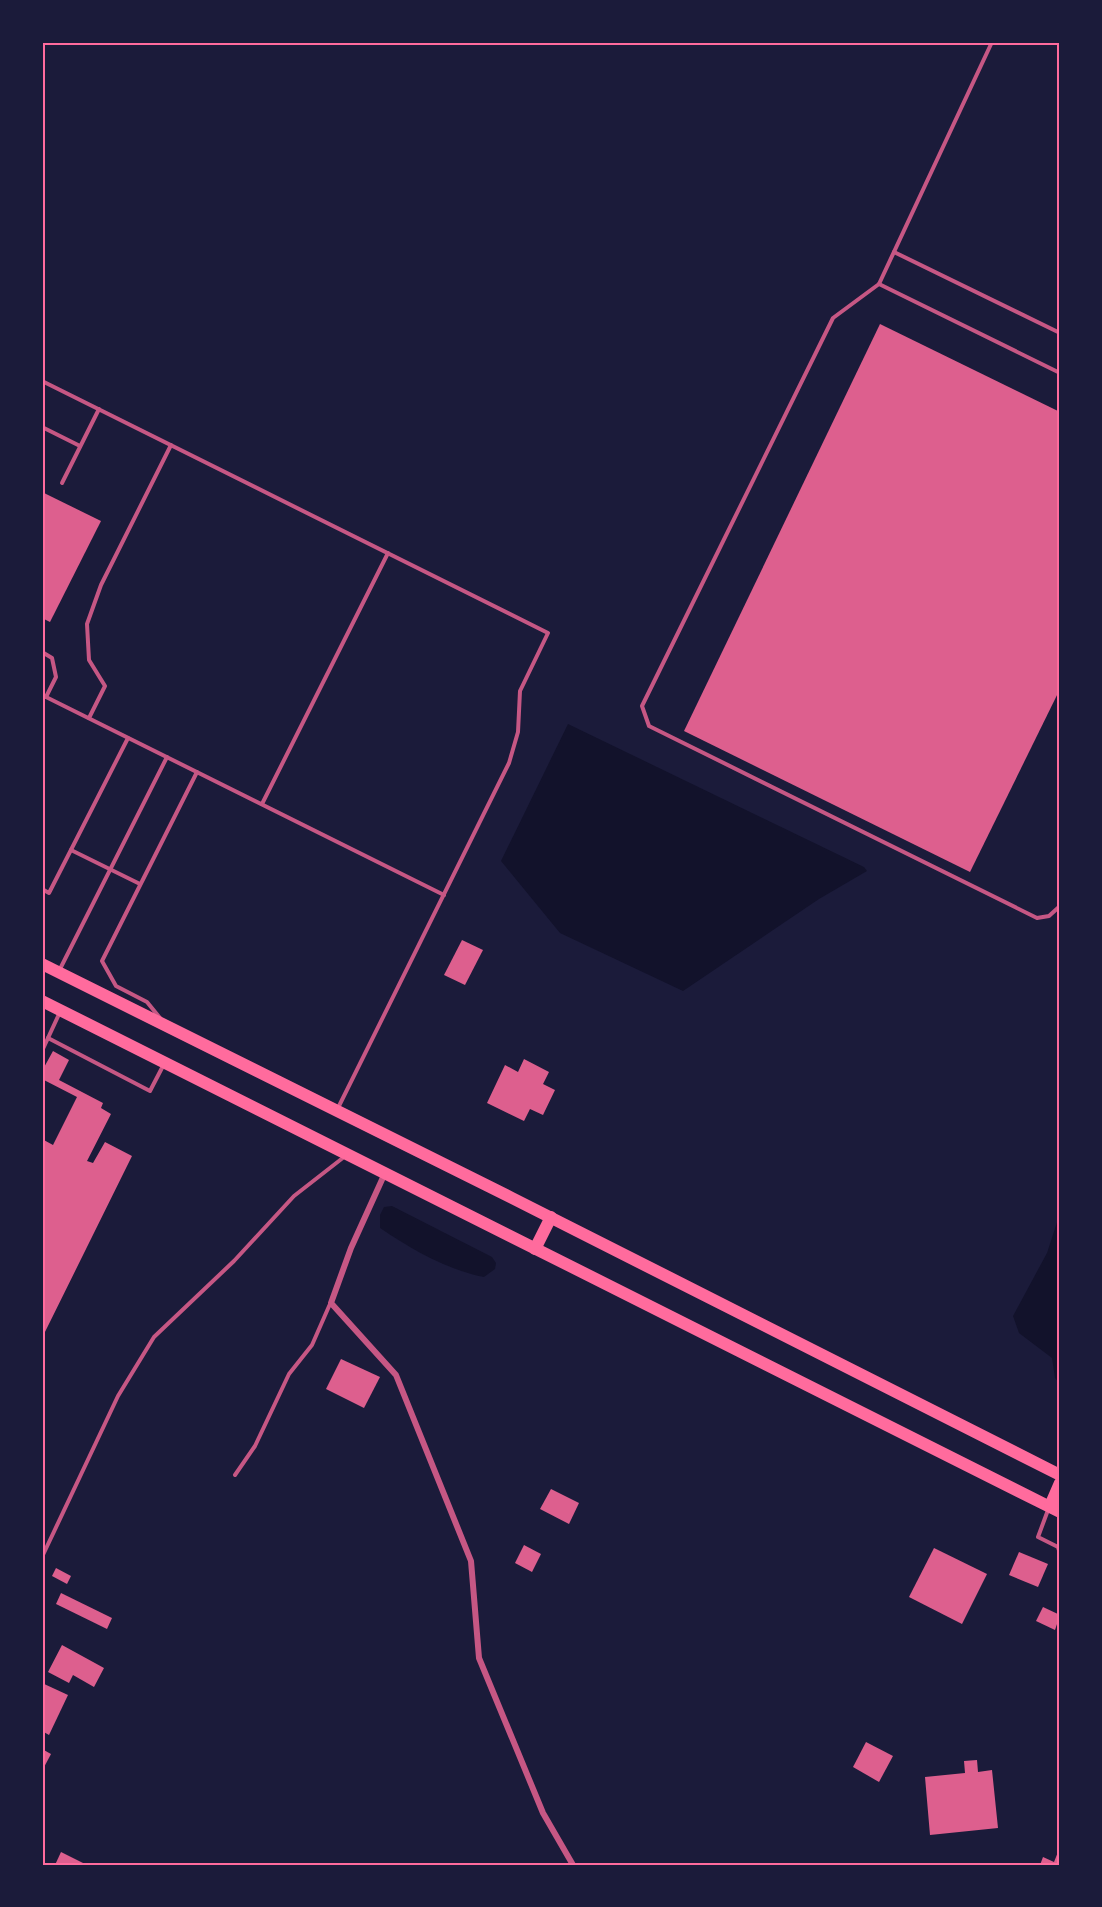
<svg xmlns="http://www.w3.org/2000/svg" width="1102" height="1907" font-family="Helvetica,sans-serif">
  <rect width="100%" height="100%" fill="#1b1b3a"/>
  <g fill="#12122b">
    <polygon points="568,724 864,867 867,871 819,899 683,991 560,933 501,861"/>
    <path d="M392,1206L492,1257L496,1263L495,1269L484,1277C447,1270 411,1249 380,1228V1215L384,1207Z"/>
    <polygon points="1060,1213 1060,1384 1055,1378 1052,1358 1019,1333 1013,1316 1047,1253"/>
  </g>
  <g fill="#dd5f8e">
    <polygon points="880,324 1060,412 1060,689 970,872 684,731"/>
    <polygon points="42,492 101,521 50,622 42,618"/>
    <polygon points="462,940 483,950 465,985 444,975"/>
    <polygon points="53,1051 69,1060 59,1080 103,1103 101,1108 111,1114 87,1161 93,1163 105,1142 132,1156 42,1338 42,1139 53,1145 77,1097 42,1079 42,1071"/>
    <polygon points="524,1059 549,1072 543,1084 555,1090 543,1115 530,1109 524,1121 487,1103 505,1065 518,1072"/>
    <polygon points="341,1359 380,1377 364,1408 326,1389"/>
    <polygon points="551,1489 579,1503 569,1524 540,1509"/>
    <polygon points="524,1545 541,1554 532,1572 515,1563"/>
    <polygon points="934,1548 987,1574 962,1624 909,1597"/>
    <polygon points="1019,1552 1048,1564 1038,1587 1009,1575"/>
    <polygon points="56,1568 71,1576 67,1584 52,1576"/>
    <polygon points="61,1593 112,1618 107,1629 56,1604"/>
    <polygon points="1043,1607 1060,1615 1055,1630 1036,1621"/>
    <polygon points="62,1645 104,1668 94,1687 73,1675 69,1683 48,1672"/>
    <polygon points="42,1683 68,1695 49,1735 42,1731"/>
    <polygon points="866,1742 893,1756 879,1782 853,1767"/>
    <polygon points="42,1749 51,1754 42,1771"/>
    <polygon points="977,1760 978,1772 992,1770 998,1828 930,1835 925,1777 965,1773 964,1761"/>
    <polygon points="61,1852 87,1865 55,1865"/>
    <polygon points="1058,1852 1060,1865 1040,1865 1043,1857 1054,1862"/>
  </g>
  <g fill="none" stroke-linecap="round" stroke-linejoin="round">
    <g stroke="#c65784" stroke-width="4">
      <polyline points="992,42 879,284 833,318 642,706 649,726 1037,918 1049,916 1060,906"/>
      <polyline points="894,252 1060,333"/>
      <polyline points="879,284 1060,373"/>
      <polyline points="42,381 548,633 520,691 518,732 509,763 337,1110"/>
      <polyline points="42,427 80,446"/>
      <polyline points="62,483 99,409"/>
      <polyline points="42,652 52,658 56,677 46,697"/>
      <polyline points="42,695 444,895"/>
      <polyline points="89,718 105,686 89,660 87,624 101,585 171,445"/>
      <polyline points="262,804 388,553"/>
      <polyline points="71,850 140,884"/>
      <polyline points="42,889 49,893 128,738"/>
      <polyline points="59,971 167,757"/>
      <polyline points="160,1018 147,1002 116,986 102,961 197,772"/>
      <polyline points="48,1038 150,1091 164,1064"/>
      <polyline points="42,1051 60,1012"/>
      <polyline points="235,1475 255,1446 289,1374 312,1345 330,1304"/>
      <polyline points="1048,1510 1038,1537 1058,1547 1060,1554"/>
      <polyline points="42,1557 118,1396 154,1337 234,1261 294,1196 344,1157"/>
    </g>
    <polyline stroke="#c65784" stroke-width="6" points="385,1173 351,1248 331,1303 396,1375 471,1561 479,1658 543,1813 573,1865"/>
    <g stroke="#ff6b9d" stroke-width="12">
      <polyline points="42,964 512,1198 1060,1475"/>
      <polyline points="42,1001 1060,1512"/>
      <polyline points="535,1249 551,1217"/>
      <polyline points="1050,1506 1060,1483"/>
    </g>
  </g>
  <rect width="1102" height="1907" fill="none" stroke="#1b1b3a" stroke-width="87"/>
  <rect x="44" y="44" width="1014" height="1820" fill="none" stroke="#ff6b9d" stroke-width="2"/>
</svg>
